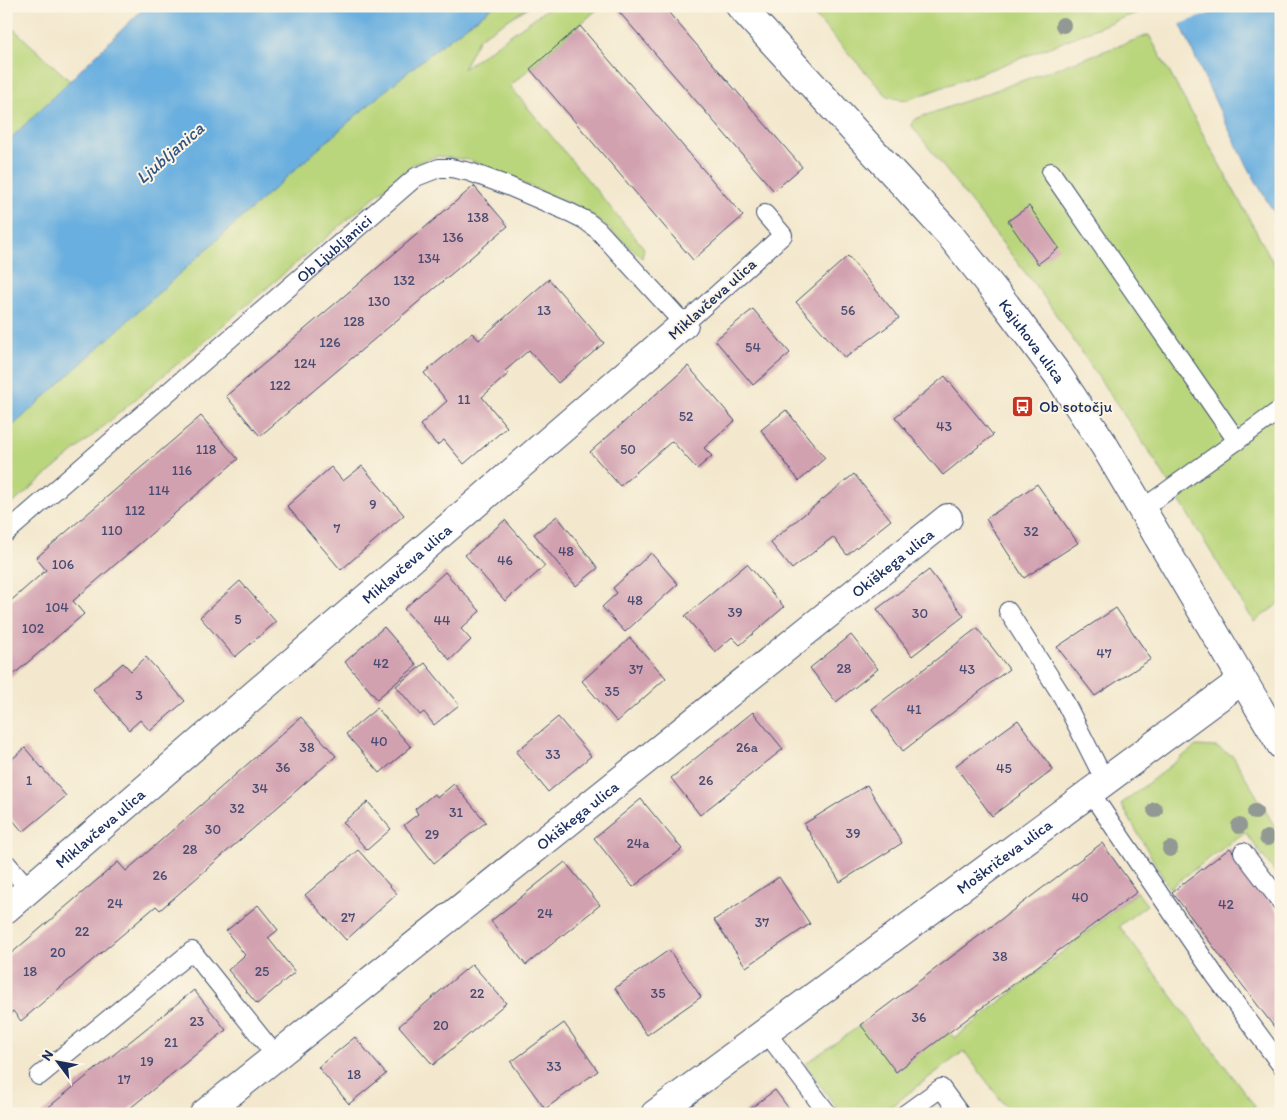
<svg xmlns="http://www.w3.org/2000/svg" width="1287" height="1120" font-family="Itim,sans-serif">
  <rect width="100%" height="100%" fill="#fcf5e5"/>
  <filter id="ink" filterUnits="userSpaceOnUse"><feTurbulence type="fractalNoise" baseFrequency=".02" numOctaves="2"/><feDisplacementMap in="SourceGraphic" scale="10" xChannelSelector="R" yChannelSelector="G"/><feConvolveMatrix kernelMatrix="1 2 1 2 8 2 1 2 1" color-interpolation-filters="sRGB"/></filter>
  <filter id="wash" filterUnits="userSpaceOnUse"><feTurbulence type="fractalNoise" baseFrequency=".0096" numOctaves="4" result="noise"/><feDisplacementMap in="SourceGraphic" scale="20" xChannelSelector="R" yChannelSelector="G"/><feGaussianBlur stdDeviation="1.12" result="paint"/><feColorMatrix in="noise" values="0 0 0 0 0 0 0 0 0 0 0 0 0 0 0 0 0 1.4 0 .05"/><feComposite in="paint" operator="in"/></filter>
  <g filter="url(#wash)">
    <rect width="100%" height="100%" fill="#f3e8cd"/>
    <g fill="#bad67c" stroke="#6a826d">
      <path d="M494,6H530L479,38L463,69L551,6H601L510,86L644,248L642,258L602,223L581,209L470,160L436,156L412,165L6,509V432C97,349 187,266 278,185C347,123 417,60 494,6Z"/>
      <path d="M806,6H1152C1138,14 1123,17 1109,23C1043,51 975,75 908,100L898,99L887,96Z"/>
      <polygon points="6,22 70,81 6,143"/>
      <polygon points="1149,35 1281,277 1281,602 1254,622 1152,456 1044,297 912,126 913,121 918,118"/>
      <polygon points="1196,746 1216,747 1233,756 1281,837 1281,880 1245,832 1169,888 1121,804"/>
      <polygon points="1137,892 1147,905 1119,926 1255,1106 1244,1114 1011,1114 964,1051 881,1114 844,1114 839,1111 805,1064 861,1025 896,1071 949,1032 955,1038"/>
    </g>
    <g fill="#69afdf" stroke="#426f9e">
      <path d="M146,6H494C417,60 347,123 278,185C187,266 97,349 6,432V143Z"/>
      <path d="M1173,6H1281V224C1238,155 1205,81 1173,6Z"/>
    </g>
    <polygon fill="#f3e8cd" points="1170,6 1229,6 1178,25"/>
    <g id="blocks">
      <g fill="#d2a1b0">
        <polygon points="614,6 663,6 802,167 774,191"/>
        <polygon points="580,26 743,216 693,260 530,69"/>
        <polygon points="474,186 508,226 260,436 226,396"/>
        <polygon points="1029,206 1059,248 1038,264 1008,221"/>
        <polygon points="848,256 899,318 845,358 796,302"/>
        <polygon points="549,279 604,343 558,383 529,350 505,371 508,374 482,397 507,427 464,464 444,440 437,445 420,425 447,401 424,373 472,333 479,340"/>
        <polygon points="753,309 790,353 753,385 715,340"/>
        <polygon points="688,366 735,421 704,448 712,456 697,469 672,441 620,486 590,452"/>
        <polygon points="945,376 993,435 943,475 895,417"/>
        <polygon points="786,410 825,458 799,481 761,430"/>
        <polygon points="201,416 238,459 73,601 84,614 6,681 6,605 46,570 36,558"/>
        <polygon points="362,466 404,515 341,570 287,506 331,467 343,481"/>
        <polygon points="854,474 891,520 847,555 833,537 792,569 770,542"/>
        <polygon points="1037,484 1078,543 1024,578 986,519"/>
        <polygon points="557,516 598,568 576,586 534,534"/>
        <polygon points="505,520 545,566 505,601 465,555"/>
        <polygon points="651,553 678,584 625,632 602,607 617,593 613,588"/>
        <polygon points="747,564 784,607 740,645 732,637 715,652 685,616"/>
        <polygon points="929,570 964,616 912,656 877,609"/>
        <polygon points="445,572 480,611 461,629 471,640 450,660 404,609"/>
        <polygon points="240,581 276,622 235,657 200,617"/>
        <polygon points="1116,608 1151,659 1095,696 1057,647"/>
        <polygon points="384,627 417,665 377,699 345,662"/>
        <polygon points="977,628 1009,669 903,751 872,709"/>
        <polygon points="851,635 878,669 836,702 810,668"/>
        <polygon points="630,638 666,678 617,722 582,681"/>
        <polygon points="146,657 185,701 150,731 140,720 129,730 93,689 123,663 131,671"/>
        <polygon points="425,663 459,705 434,725 424,712 420,715 396,686"/>
        <polygon points="377,708 411,747 380,773 346,734"/>
        <polygon points="753,712 783,749 700,815 671,778"/>
        <polygon points="301,717 336,756 160,910 156,906 21,1021 13,1011 6,1017 6,958 118,862 126,871"/>
        <polygon points="558,717 591,756 548,792 516,752"/>
        <polygon points="1018,720 1053,770 992,816 955,766"/>
        <polygon points="25,748 66,796 23,832 6,812 6,764"/>
        <polygon points="454,784 486,822 434,863 404,825 418,814 415,809 434,794 438,797"/>
        <polygon points="867,785 902,843 840,882 804,824"/>
        <polygon points="641,799 682,849 633,887 594,838"/>
        <polygon points="368,802 391,829 367,850 343,822"/>
        <polygon points="1102,843 1137,892 896,1072 861,1025"/>
        <polygon points="1230,848 1281,916 1281,1036 1172,892"/>
        <polygon points="358,850 397,894 346,940 305,895"/>
        <polygon points="565,862 600,905 526,965 491,921"/>
        <polygon points="779,877 810,924 746,967 714,920"/>
        <polygon points="258,905 278,930 268,938 295,972 257,1004 228,970 245,955 226,931"/>
        <polygon points="669,950 701,997 647,1035 615,988"/>
        <polygon points="472,964 506,1003 433,1065 399,1026"/>
        <polygon points="194,990 226,1030 200,1051 123,1114 40,1114"/>
        <polygon points="564,1023 598,1071 545,1109 511,1062"/>
        <polygon points="355,1037 386,1074 349,1104 318,1067"/>
        <polygon points="775,1090 793,1114 743,1114"/>
      </g>
    </g>
  </g>
  <g filter="url(#ink)">
    <use href="#blocks" fill-opacity="0" stroke="#3b4b6f" stroke-width="1"/>
    <g fill="none" stroke-linecap="round" stroke-linejoin="round">
      <defs>
        <g id="service">
          <polyline points="1051,172 1237,441"/>
          <polyline points="1142,509 1281,409"/>
          <path id="s1" d="M6,533L416,177L439,168H451L470,172L508,186L571,213L585,220L598,230L684,324L783,235L765,214"/>
          <polyline points="1008,611 1062,696 1105,781"/>
          <polyline points="1090,792 1216,977 1281,1065"/>
          <polyline points="1243,852 1281,902"/>
          <polyline points="6,863 29,889"/>
          <polyline points="766,1032 828,1114"/>
          <polyline points="39,1076 192,951 276,1056"/>
          <polyline points="905,1114 941,1088 960,1114"/>
        </g>
        <g id="minor">
          <path id="s2" d="M6,909L684,324"/>
          <path id="s3" d="M204,1114L948,518"/>
          <path id="s4" d="M655,1114L1242,680"/>
        </g>
        <g id="secondary">
          <path id="s5" d="M740,6L950,235L1006,305L1058,375L1104,445L1281,745"/>
        </g>
      </defs>
      <use href="#service" stroke="#3b4b6f" stroke-width="20"/>
      <use href="#minor" stroke="#3b4b6f" stroke-width="30"/>
      <use href="#secondary" stroke="#3b4b6f" stroke-width="30"/>
      <use href="#service" stroke="#fff" stroke-width="18"/>
      <use href="#minor" stroke="#fff" stroke-width="28"/>
      <use href="#secondary" stroke="#fff" stroke-width="28"/>
    </g>
    <g fill="#929994">
      <circle cx="1063" cy="25" r="8"/>
      <circle cx="1155" cy="810" r="8"/>
      <circle cx="1255" cy="812" r="8"/>
      <circle cx="1239" cy="826" r="8"/>
      <circle cx="1267" cy="838" r="8"/>
      <circle cx="1170" cy="849" r="8"/>
    </g>
  </g>
  <defs>
    <symbol id="bus-square" viewBox="-11 -11 22 22"><rect x="-9" y="-9" width="18" height="18" rx="4" fill="#c8321e" stroke="#fcf5e5"/><path d="M-5-6H5V4H4V6H2V4H-2V6H-4V4H-5ZM-3.5-4V0h7V-4ZM-3.5 1.2v1.5H-2V1.2ZM2 1.2v1.5H3.5V1.2Z" fill="#fff"/></symbol>
  </defs>
  <g fill-rule="evenodd">
    <use href="#bus-square" x="1010" y="394" width="25" height="25"/>
  </g>
  <g text-anchor="middle" dominant-baseline="central" stroke-width="4" stroke-linejoin="round" paint-order="stroke">
    <g font-size="14" fill="#494c72">
      <text x="478" y="217">138</text>
      <text x="453" y="237">136</text>
      <text x="429" y="258">134</text>
      <text x="404" y="280">132</text>
      <text x="379" y="301">130</text>
      <text x="544" y="310">13</text>
      <text x="848" y="310">56</text>
      <text x="354" y="321">128</text>
      <text x="330" y="342">126</text>
      <text x="753" y="347">54</text>
      <text x="305" y="363">124</text>
      <text x="280" y="385">122</text>
      <text x="464" y="399">11</text>
      <text x="686" y="416">52</text>
      <text x="944" y="426">43</text>
      <text x="206" y="449">118</text>
      <text x="628" y="449">50</text>
      <text x="182" y="470">116</text>
      <text x="159" y="490">114</text>
      <text x="373" y="504">9</text>
      <text x="135" y="510">112</text>
      <text x="337" y="528">7</text>
      <text x="112" y="530">110</text>
      <text x="1031" y="531">32</text>
      <text x="566" y="551">48</text>
      <text x="505" y="560">46</text>
      <text x="63" y="564">106</text>
      <text x="635" y="600">48</text>
      <text x="57" y="607">104</text>
      <text x="735" y="612">39</text>
      <text x="920" y="613">30</text>
      <text x="238" y="619">5</text>
      <text x="442" y="620">44</text>
      <text x="33" y="628">102</text>
      <text x="1104" y="653">47</text>
      <text x="381" y="663">42</text>
      <text x="844" y="668">28</text>
      <text x="636" y="669">37</text>
      <text x="967" y="669">43</text>
      <text x="612" y="691">35</text>
      <text x="139" y="695">3</text>
      <text x="914" y="709">41</text>
      <text x="379" y="741">40</text>
      <text x="307" y="747">38</text>
      <text x="747" y="747">26a</text>
      <text x="553" y="754">33</text>
      <text x="283" y="767">36</text>
      <text x="1004" y="768">45</text>
      <text x="29" y="780">1</text>
      <text x="706" y="780">26</text>
      <text x="260" y="788">34</text>
      <text x="237" y="808">32</text>
      <text x="456" y="812">31</text>
      <text x="213" y="829">30</text>
      <text x="853" y="833">39</text>
      <text x="432" y="834">29</text>
      <text x="638" y="843">24a</text>
      <text x="190" y="849">28</text>
      <text x="160" y="875">26</text>
      <text x="1080" y="897">40</text>
      <text x="115" y="903">24</text>
      <text x="1226" y="904">42</text>
      <text x="545" y="913">24</text>
      <text x="348" y="917">27</text>
      <text x="762" y="922">37</text>
      <text x="82" y="931">22</text>
      <text x="58" y="952">20</text>
      <text x="1000" y="956">38</text>
      <text x="30" y="971">18</text>
      <text x="262" y="971">25</text>
      <text x="477" y="993">22</text>
      <text x="658" y="993">35</text>
      <text x="919" y="1017">36</text>
      <text x="197" y="1021">23</text>
      <text x="441" y="1025">20</text>
      <text x="171" y="1042">21</text>
      <text x="147" y="1061">19</text>
      <text x="554" y="1066">33</text>
      <text x="354" y="1074">18</text>
      <text x="124" y="1079">17</text>
    </g>
    <g font-size="16" fill="#1b2f5e" stroke="#fcf5e5">
      <text stroke="none"><textPath href="#s1" startOffset="434">Ob Ljubljanici</textPath></text>
      <text transform="translate(712 299) rotate(-42)">Miklavčeva ulica</text>
      <text stroke="none"><textPath href="#s5" startOffset="445">Kajuhova ulica</textPath></text>
      <text stroke="none"><textPath href="#s3" startOffset="882">Okiškega ulica</textPath></text>
      <text stroke="none"><textPath href="#s2" startOffset="529">Miklavčeva ulica</textPath></text>
      <text stroke="none"><textPath href="#s3" startOffset="478">Okiškega ulica</textPath></text>
      <text stroke="none"><textPath href="#s2" startOffset="124">Miklavčeva ulica</textPath></text>
      <text stroke="none"><textPath href="#s4" startOffset="434">Moškričeva ulica</textPath></text>
    </g>
    <g font-size="16" fill="#1b2f5e" stroke="#fcf5e5" text-anchor="start">
      <text x="1039" y="406">Ob sotočju</text>
    </g>
    <g font-size="18" font-style="italic" fill="#325585" stroke="#fcf5e5">
      <text transform="translate(170 153) rotate(-41)">Ljubljanica</text>
    </g>
  </g>
  <rect width="1287" height="1120" fill="none" stroke="#fcf5e5" stroke-width="25"/>
  <g transform="translate(58 1062) rotate(302)" stroke="#fcf5e5" stroke-width="4" paint-order="stroke">
  <path d="M0-4L9 19L0 12L-9 19Z" fill="#1b2f5e"/>
  <text y="-8" font-size="14" font-weight="bold" text-anchor="middle" fill="#1b2f5e">N</text>
  </g>
</svg>
